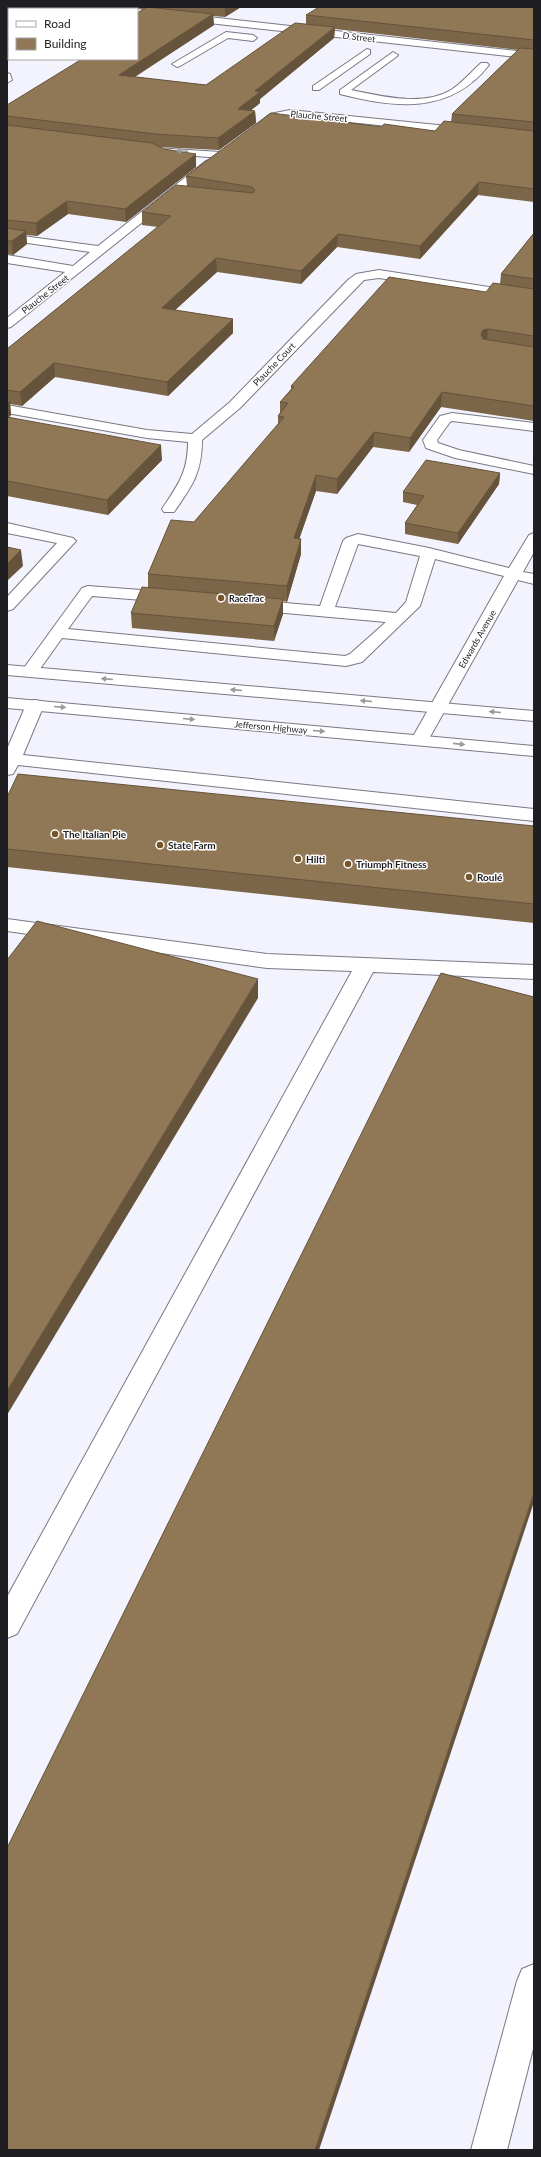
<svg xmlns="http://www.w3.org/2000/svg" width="541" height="2157" font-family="Lato,sans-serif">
  <rect width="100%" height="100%" fill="#f3f3fe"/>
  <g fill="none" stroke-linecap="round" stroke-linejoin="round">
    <defs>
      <g id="minor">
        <polygon points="81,7 107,7 109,9 83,9"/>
        <polygon points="137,9 534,53 534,59 137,15"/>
        <polygon points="226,32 253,35 257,38 253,41 228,38 180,66 177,67 172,64"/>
        <polygon points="367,49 370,50 370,54 319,90 313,90 313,86"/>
        <path d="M393,52L398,55L396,57L351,90C382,96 422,107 451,90C462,83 471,72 481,63H487L489,65C450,115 394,108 340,94V90Z"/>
        <polygon points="7,73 10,74 12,80 7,83"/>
        <polygon points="290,110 467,128 472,131 467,134 290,116 277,118 259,132 251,132 250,130 270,114"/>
        <path d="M155,148L221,152L226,155L221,158L170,154V158C163,160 154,156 150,151Z"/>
        <polygon points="210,160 214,161 215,163 214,165 11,327 7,328 7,318 65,272 7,263 7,255 73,266 90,252 7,240 7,234 98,246 206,161"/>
        <path d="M379,270L534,294V302L379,278L364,280L240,408L202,440C202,473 192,486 174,512H164L162,509C178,485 188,472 188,442L147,438L7,413V405L147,430L192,434L230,402L348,280L356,274Z"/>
        <polygon points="452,413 534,423 534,431 452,421 450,422 437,440 438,443 459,450 534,466 534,474 455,458 426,448 423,440 440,416"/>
        <polygon points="7,523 73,538 76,541 13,609 7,611 7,597 57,543 7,533"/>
        <path d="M534,533V552L523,572L534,574V584L518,580L426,744L420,745L414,744L411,740L504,576L435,559L420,606L362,662L346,666L62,638L35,676H23L21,672L82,588L88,586L168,592L174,594L176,597L174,600L168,602L92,596L68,629L345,656L350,654L386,622L252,610L246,608L244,605L246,602L252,600L320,606L343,541L346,538L358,534L429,548L509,568L529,535ZM358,544L420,556L406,602L396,613L335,607Z"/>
        <polygon points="35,700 41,701 44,705 23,755 534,809 534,821 18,765 13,774 7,775 7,749 26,705 29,701"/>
        <polygon points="7,919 267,954 534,965 534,979 373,972 17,1634 7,1638 7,1597 352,971 267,968 7,931"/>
        <polygon points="534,1964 534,2045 507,2150 471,2150 517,1981 522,1969"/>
      </g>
      <g id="major">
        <polygon points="7,665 534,711 534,721 7,675"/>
        <polygon points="7,698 534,746 534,756 7,708"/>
      </g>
    </defs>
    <use href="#minor" stroke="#797884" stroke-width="2"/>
    <use href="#major" stroke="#797884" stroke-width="2"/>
    <use href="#minor" fill="#fff" fill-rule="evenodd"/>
    <use href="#major" fill="#fff" fill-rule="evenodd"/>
  </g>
  <g fill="#7c6649">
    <polygon points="121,7 241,7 225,17 213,16 214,25 135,77 206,85 306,24 306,15 534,7 534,202 478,195 420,259 337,247 301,284 217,272 175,310 233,319 233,333 168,396 55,377 22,406 10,404 11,415 9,417 162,460 108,515 7,496 7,349 158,227 142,225 142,212 187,186 186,176 382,127 435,131 451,122 452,114 518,50 335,29 334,38 260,99 260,103 251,110 255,111 256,123 219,150 159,147 196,167 126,222 68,214 37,236 26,235 27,244 13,255 7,254 7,105 137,59 143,9"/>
    <polygon points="534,233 534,421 441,407 409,452 373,447 337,494 316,491 299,539 301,539 301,554 287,602 283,601 283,614 274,641 132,628 131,613 148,588 148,574 194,522 278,425 278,416 280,413 280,402 291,389 291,386 486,292 500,284 501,274"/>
    <polygon points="500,473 499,484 458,544 405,534 405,523 417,505 403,502 403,492"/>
    <polygon points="7,797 534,826 534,923 7,867"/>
  </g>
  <g fill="#65533c">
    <polygon points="225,7 241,7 225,17"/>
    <polygon points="213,14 214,25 120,86 119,75"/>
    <polygon points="335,27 334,38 260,99 260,103 238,121 238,109 255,91"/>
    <polygon points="255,111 256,123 219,150 218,138"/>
    <polygon points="196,154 196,167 126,222 125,209"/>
    <polygon points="479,182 478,195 420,259 420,246"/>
    <polygon points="67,201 68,214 37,236 36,223"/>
    <polygon points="26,231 27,244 13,255 12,241"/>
    <polygon points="338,234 337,247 301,284 301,271"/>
    <polygon points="216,258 217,272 162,322 162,308"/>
    <polygon points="233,319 233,333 168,396 167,382"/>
    <polygon points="488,329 487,344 482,345 481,335 483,330"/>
    <polygon points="54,363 55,377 22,406 20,392"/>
    <polygon points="442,392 441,407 409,452 410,438"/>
    <polygon points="10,401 11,415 7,419 7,403"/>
    <polygon points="374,432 373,447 337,494 337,479"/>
    <polygon points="161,445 162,460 108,515 107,500"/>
    <polygon points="500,473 499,484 458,544 458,533"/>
    <polygon points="316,475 316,491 294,554 294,538"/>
    <polygon points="301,539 301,554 287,602 287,586"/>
    <polygon points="21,550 23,566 7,581 7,564"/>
    <polygon points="283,599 283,614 274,641 274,626"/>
    <polygon points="258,979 258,998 7,1415 7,1391"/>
    <polygon points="534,1493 534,1502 319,2150 315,2150"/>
  </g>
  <g fill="#907755" stroke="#65533c">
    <polygon points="147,7 213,14 119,75 206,85 295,23 335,27 255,91 260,92 238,109 255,111 218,138 155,134 7,116 7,105 82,59 137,59 137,13"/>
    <polygon points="319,7 534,7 534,40 306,15"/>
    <polygon points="520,48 534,49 534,122 452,114"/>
    <polygon points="271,113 382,127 384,124 435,131 444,121 534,131 534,189 479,182 420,246 338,234 301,271 216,258 162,308 233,319 167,382 54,363 20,392 7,390 7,349 171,216 142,212 176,185 253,193 255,190 252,187 186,176"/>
    <polygon points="7,125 152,143 164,149 196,154 125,209 67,201 36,223 7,220"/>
    <polygon points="7,228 26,231 12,241 7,241"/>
    <polygon points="534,233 534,279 501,274"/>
    <polygon points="389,277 486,292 493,283 534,289 534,336 488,329 483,330 481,335 483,339 534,347 534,406 442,392 410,438 374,432 337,479 316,475 294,538 301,539 287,586 148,574 171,520 194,522 284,417 278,416 288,403 280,402 294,387 291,386"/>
    <polygon points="7,417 161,445 107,500 7,481"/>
    <polygon points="426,460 500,473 458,533 405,523 424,496 403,492"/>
    <polygon points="7,547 21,550 7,564"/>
    <polygon points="142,587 283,599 274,626 131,613"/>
    <polygon points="18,774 534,826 534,904 7,849 7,797"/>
    <polygon points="37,921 258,979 7,1391 7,960"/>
    <polygon points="441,973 534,997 534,1493 315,2150 7,2150 7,1848"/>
  </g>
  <defs><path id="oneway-solid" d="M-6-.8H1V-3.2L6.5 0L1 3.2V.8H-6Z"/></defs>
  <g fill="#9a9a9c">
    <use href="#oneway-solid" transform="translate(182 151) rotate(-176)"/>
    <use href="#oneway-solid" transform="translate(107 679) rotate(-175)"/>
    <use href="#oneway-solid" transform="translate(236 690) rotate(-175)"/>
    <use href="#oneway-solid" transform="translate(366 701) rotate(-175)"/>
    <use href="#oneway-solid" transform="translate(60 707) rotate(5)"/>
    <use href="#oneway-solid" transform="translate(495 712) rotate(-175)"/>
    <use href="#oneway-solid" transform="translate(189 719) rotate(5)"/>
    <use href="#oneway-solid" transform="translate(319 731) rotate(5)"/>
    <use href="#oneway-solid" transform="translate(459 744) rotate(6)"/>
  </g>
  <g fill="#735529" stroke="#fff" stroke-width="1.5">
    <circle cx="221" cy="598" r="4"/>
    <circle cx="55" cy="834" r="4"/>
    <circle cx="160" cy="845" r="4"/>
    <circle cx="298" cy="859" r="4"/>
    <circle cx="348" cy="864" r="4"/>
    <circle cx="469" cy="877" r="4"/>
  </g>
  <g text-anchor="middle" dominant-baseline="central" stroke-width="3" stroke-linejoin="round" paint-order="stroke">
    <g font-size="9" fill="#1e1e23" stroke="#fff">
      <text transform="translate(359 37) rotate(7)">D Street</text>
      <text transform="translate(319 116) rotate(5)">Plauche Street</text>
      <text transform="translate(45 294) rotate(-38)">Plauche Street</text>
      <text transform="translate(274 364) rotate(-46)">Plauche Court</text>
      <text transform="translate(477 639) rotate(-60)">Edwards Avenue</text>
      <text transform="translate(271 727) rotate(5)">Jefferson Highway</text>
    </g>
    <g font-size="9" font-weight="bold" fill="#1e1e23" stroke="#fff" text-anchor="start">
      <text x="229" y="598">RaceTrac</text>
    </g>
    <g font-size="10" font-weight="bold" fill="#1e1e23" stroke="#fff" text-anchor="start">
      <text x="63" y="834">The Italian Pie</text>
      <text x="168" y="845">State Farm</text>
      <text x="306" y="859">Hilti</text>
      <text x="356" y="864">Triumph Fitness</text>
      <text x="477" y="877">Roulé</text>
    </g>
  </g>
  <rect width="541" height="2157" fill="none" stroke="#1e1e23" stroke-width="16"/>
  <rect x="8" y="8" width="130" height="52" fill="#ffffff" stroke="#a5a5a7"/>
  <rect x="16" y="21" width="20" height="6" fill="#ffffff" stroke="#a5a5a7"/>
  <text x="44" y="28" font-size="12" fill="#1e1e23">Road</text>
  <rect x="16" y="38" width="20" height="12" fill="#907755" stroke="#a5a5a7"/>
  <text x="44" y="48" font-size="12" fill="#1e1e23">Building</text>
</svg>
